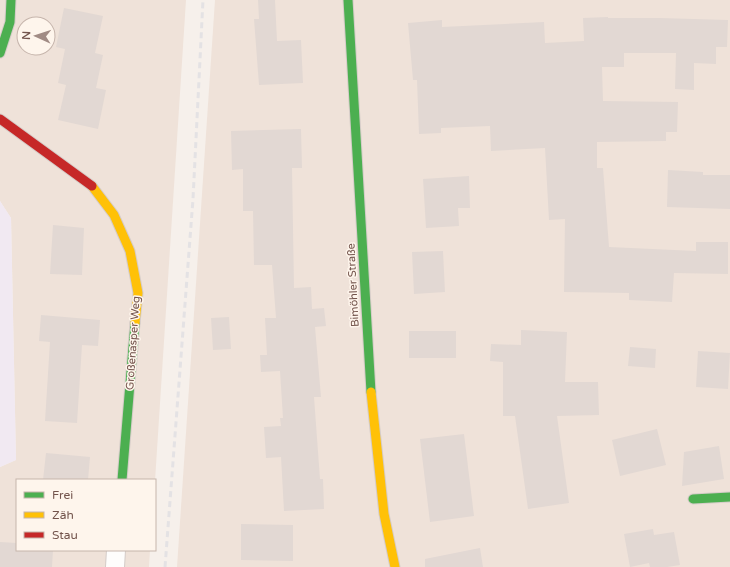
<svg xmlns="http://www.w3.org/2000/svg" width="730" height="567" font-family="'Varela Round',sans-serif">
  <rect width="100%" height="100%" fill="#f6f0eb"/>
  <g fill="#efe2d9" fill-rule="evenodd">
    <path d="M0,0H186L155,481L17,480V550H150L149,567H0V467L16,460L11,218L0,201ZM24,24H48V48H24Z"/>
    <polygon points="215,0 730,0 730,567 177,567"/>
  </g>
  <polygon fill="#f1e9f2" points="0,201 11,218 16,460 0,467"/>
  <g fill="#e2d8d3">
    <polygon points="258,0 275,0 277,41 301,40 303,83 259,85 254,19 259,19"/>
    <polygon points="64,8 103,16 95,53 103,55 96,88 106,90 98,129 58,120 66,85 58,83 65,49 56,47"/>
    <polygon points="608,17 608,18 660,18 728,20 727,47 716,47 716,64 694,63 694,90 675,89 676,53 624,53 624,67 602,67 603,101 678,102 677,132 666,132 666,141 597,142 597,168 603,168 609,247 696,251 696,242 728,242 728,274 674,273 672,302 629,300 629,293 564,292 565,219 549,220 545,148 491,151 490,126 441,128 441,133 419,134 417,80 413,80 408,23 442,20 442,27 544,22 545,43 584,41 583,18"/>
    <polygon points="301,129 302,168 292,168 294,288 311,287 312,309 324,308 326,326 315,327 321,397 314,397 320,479 323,479 324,509 284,511 281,457 266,458 264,427 281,426 280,418 283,418 280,371 261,372 260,355 267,355 265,318 276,318 272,265 254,265 253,211 243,211 243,169 232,170 231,131"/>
    <polygon points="668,170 703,172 703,175 730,175 730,209 667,207"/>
    <polygon points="469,176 470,208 458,208 459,226 426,228 423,179"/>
    <polygon points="53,225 84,228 82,275 50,274"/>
    <polygon points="443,251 445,292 414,294 412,252"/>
    <polygon points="41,315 100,320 98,346 82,345 77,423 45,421 50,342 39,341"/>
    <polygon points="229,317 231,349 213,350 211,318"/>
    <polygon points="521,330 567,332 565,382 598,382 599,415 557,416 569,503 528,509 515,416 503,416 503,362 490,361 491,344 521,345"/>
    <rect x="409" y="331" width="47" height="27"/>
    <polygon points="630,347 656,349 655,368 628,366"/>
    <polygon points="698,351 730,353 728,389 696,387"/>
    <polygon points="657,429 666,465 620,476 612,440"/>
    <polygon points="464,434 474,516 430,522 420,439"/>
    <polygon points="719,446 724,479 682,486 684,452"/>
    <polygon points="46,453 90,457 88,480 43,480"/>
    <polygon points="241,524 293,525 293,561 241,560"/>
    <polygon points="653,529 654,535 674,532 680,565 667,567 650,567 649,563 630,567 624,534"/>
    <polygon points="0,542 17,543 17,550 53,550 52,567 0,567"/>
    <polygon points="480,548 483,567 425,567 425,559"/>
  </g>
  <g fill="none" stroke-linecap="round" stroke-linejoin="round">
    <defs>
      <polyline id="street" points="115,567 116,550"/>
      <g id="fast">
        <polyline points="348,0 371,392"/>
        <polyline points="0,53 10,22 11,0"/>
        <polyline points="122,480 135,323"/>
        <polyline points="693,499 730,497"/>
      </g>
      <g id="slow">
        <polyline points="92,186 114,215 130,251 138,293 135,323"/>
        <polyline points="371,392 384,514 395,567"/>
      </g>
      <polyline id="jam" points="0,119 92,186"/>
    </defs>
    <use href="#street" stroke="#d4ccc8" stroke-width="20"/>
    <use href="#fast" stroke="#d5ccc8" stroke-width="11"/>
    <use href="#slow" stroke="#d5ccc8" stroke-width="11"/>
    <use href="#jam" stroke="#d5ccc8" stroke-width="11"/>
    <use href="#street" stroke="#fefdfc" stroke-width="18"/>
    <use href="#fast" stroke="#4caf50" stroke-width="9"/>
    <use href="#slow" stroke="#ffc107" stroke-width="9"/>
    <use href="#jam" stroke="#c62828" stroke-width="9"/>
    <polyline stroke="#e4e2e4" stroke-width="3" stroke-dasharray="6 4" stroke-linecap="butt" points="165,567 193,199 203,0"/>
  </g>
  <g text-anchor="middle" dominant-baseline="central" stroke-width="3" stroke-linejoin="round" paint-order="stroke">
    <g font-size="11" fill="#73544c" stroke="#fef5ec">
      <text transform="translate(353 285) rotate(-93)">Bimöhler Straße</text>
      <text transform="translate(133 343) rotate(-86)">Großenasper Weg</text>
    </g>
  </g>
  <rect x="16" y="479" width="140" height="72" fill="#fef5ec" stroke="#c6b5ac"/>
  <rect x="24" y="492" width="20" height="6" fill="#4caf50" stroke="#c6b5ac"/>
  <text x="52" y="499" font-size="12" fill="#73544c">Frei</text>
  <rect x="24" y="512" width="20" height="6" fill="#ffc107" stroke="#c6b5ac"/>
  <text x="52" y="519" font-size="12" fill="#73544c">Zäh</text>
  <rect x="24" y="532" width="20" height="6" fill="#c62828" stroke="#c6b5ac"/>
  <text x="52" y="539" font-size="12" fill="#73544c">Stau</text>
  <g transform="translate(36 36) rotate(273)"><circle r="19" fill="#fef5ec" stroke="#c6b5ac"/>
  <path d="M0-3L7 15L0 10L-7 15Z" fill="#a18b84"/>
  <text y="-6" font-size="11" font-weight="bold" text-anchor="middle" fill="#73544c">N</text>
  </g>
</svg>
